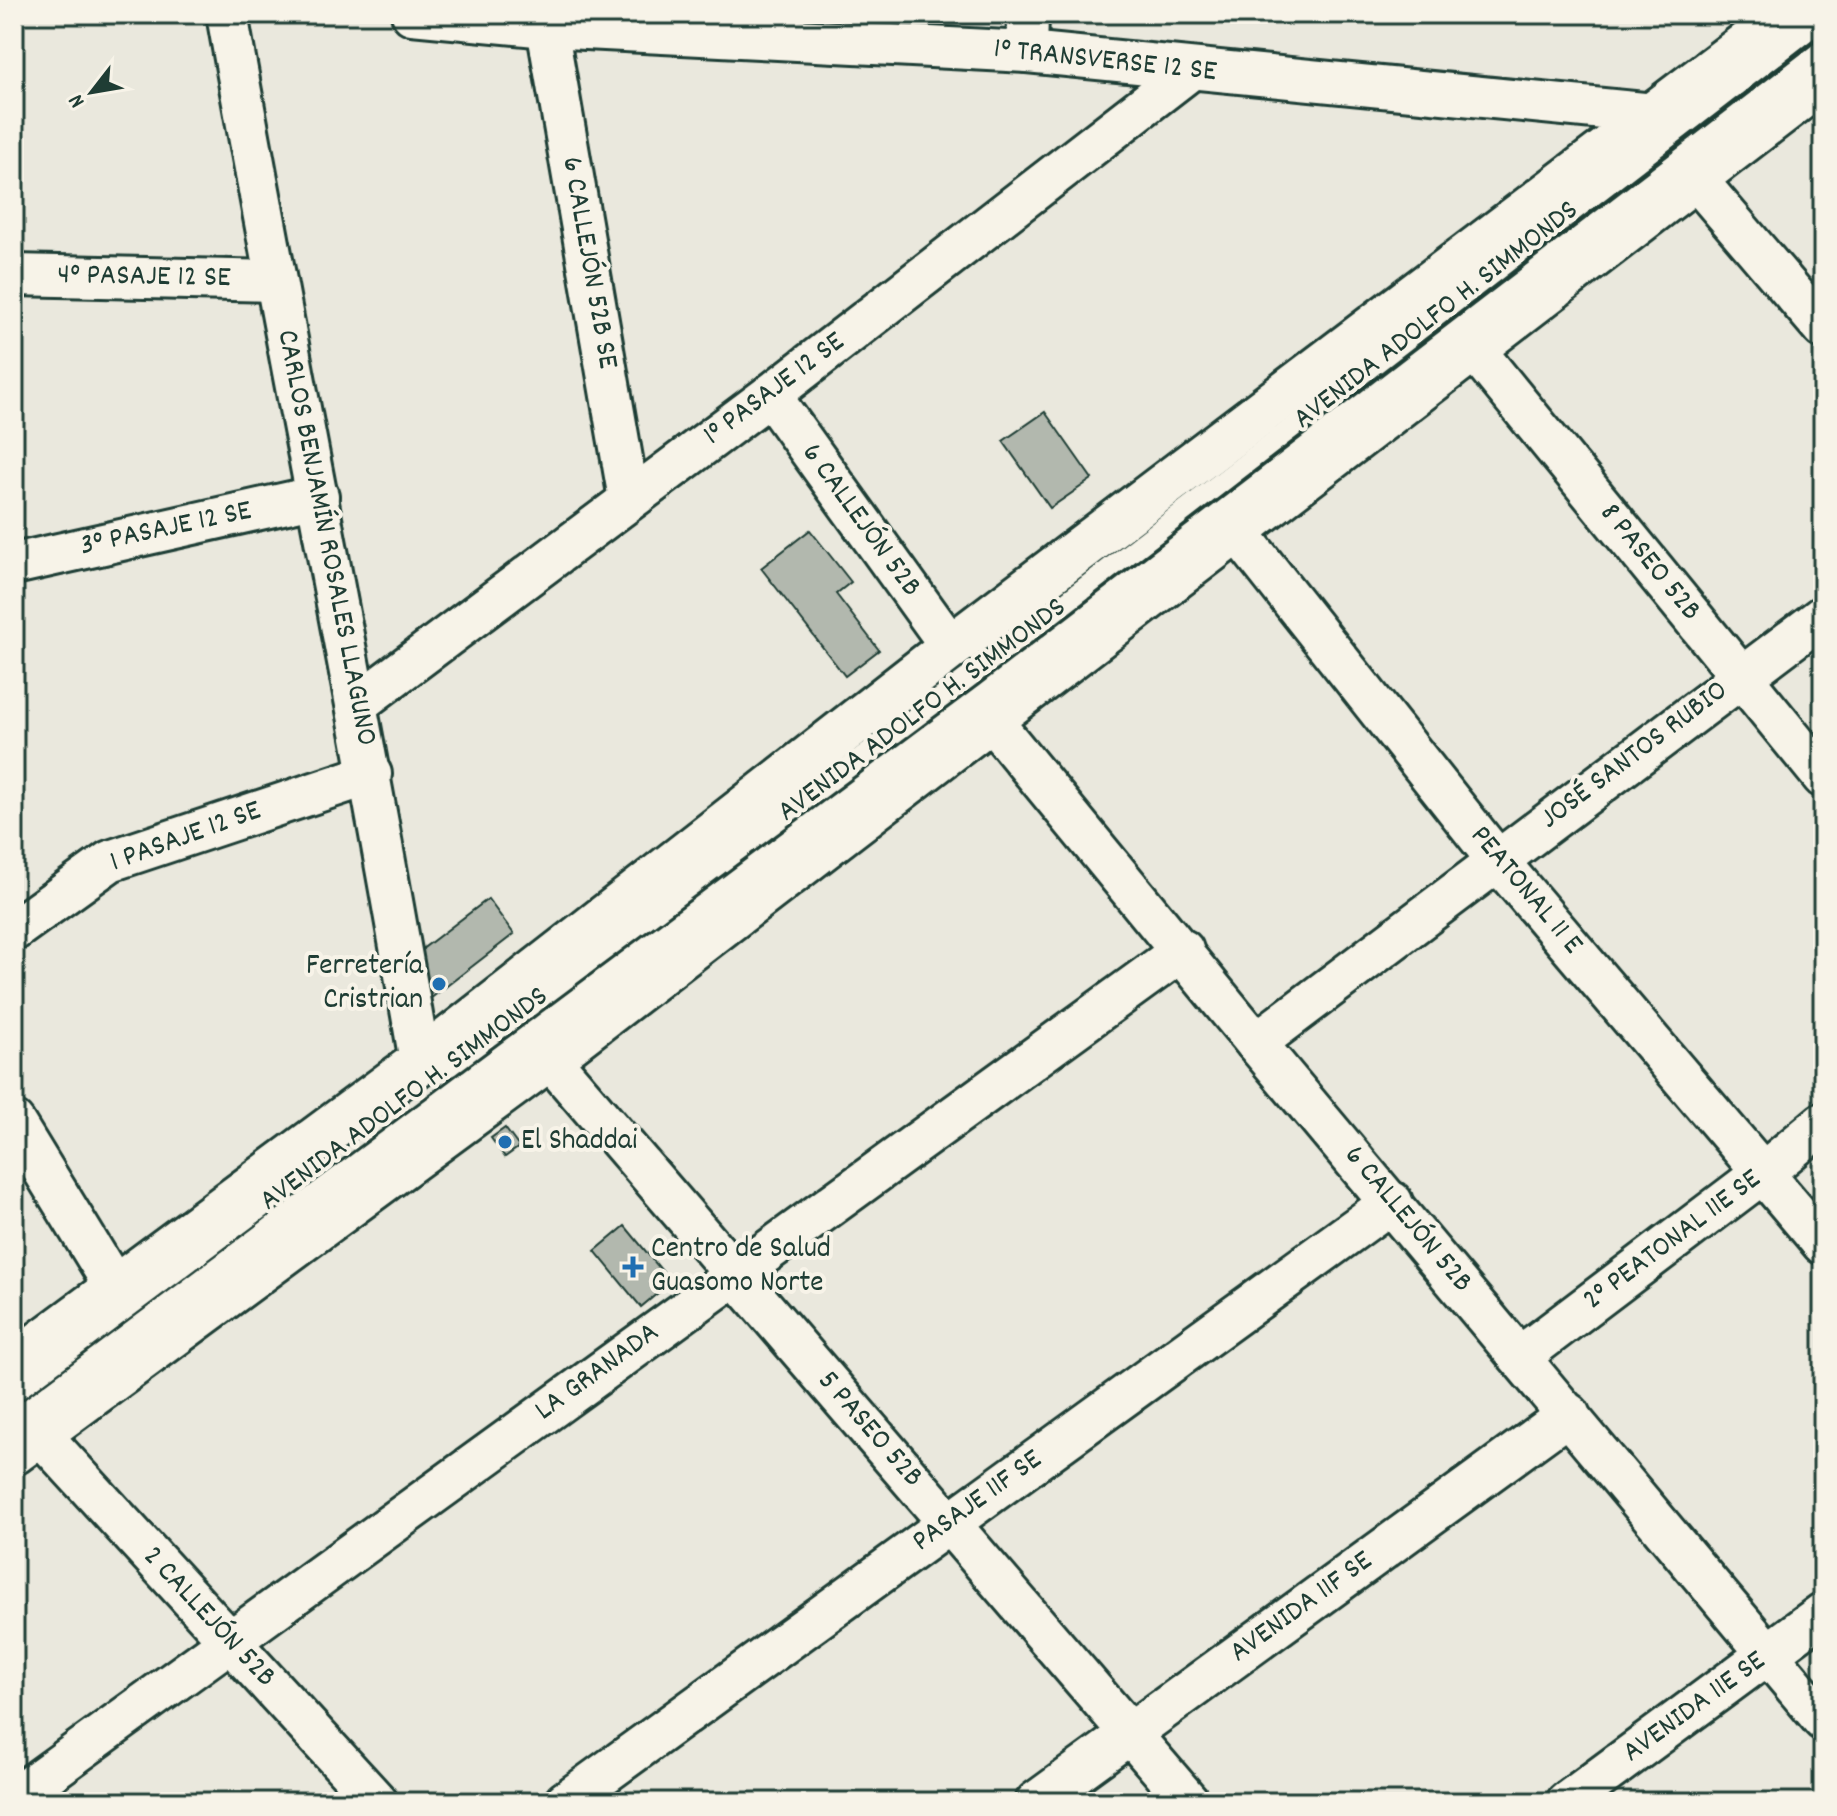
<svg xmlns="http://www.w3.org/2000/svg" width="1837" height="1816" font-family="Dekko,sans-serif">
  <rect width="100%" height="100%" fill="#eae8dd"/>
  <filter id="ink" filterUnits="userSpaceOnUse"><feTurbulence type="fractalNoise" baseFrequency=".0125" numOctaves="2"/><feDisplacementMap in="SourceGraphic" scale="16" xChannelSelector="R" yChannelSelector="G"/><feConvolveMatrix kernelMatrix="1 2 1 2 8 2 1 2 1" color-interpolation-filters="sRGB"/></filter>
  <g filter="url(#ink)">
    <g fill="#b2b8ae" stroke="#1f3d34" stroke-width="2">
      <polygon points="1045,412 1092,479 1050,508 1003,441"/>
      <polygon points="810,530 851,582 836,594 879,650 845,676 761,568"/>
      <polygon points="488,899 514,934 430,999 421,950"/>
      <polygon points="505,1128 519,1147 505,1157 491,1138"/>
      <polygon points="625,1226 671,1282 641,1307 595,1251"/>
    </g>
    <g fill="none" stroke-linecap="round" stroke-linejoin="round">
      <defs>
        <g id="service">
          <polyline points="449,1066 969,677 1823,18"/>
          <polyline points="14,1392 302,1177"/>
          <polyline points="14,1420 985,694 1823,50"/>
        </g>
        <g id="minor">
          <path d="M227,14C289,364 361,712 420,1062"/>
          <polyline points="412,14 547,27 1027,52 1654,114"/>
          <polyline points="547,27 629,499"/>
          <polyline points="1027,52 1028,14"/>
          <polyline points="1695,178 1823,328"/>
          <polyline points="14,275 275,281"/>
          <polyline points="1474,349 1823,777"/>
          <polyline points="770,395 951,647"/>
          <polyline points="1237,531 1497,860 1823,1244"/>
          <polyline points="14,564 318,496"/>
          <polyline points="357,704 770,395 1190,70"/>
          <polyline points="991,720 1256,1043 1823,1720"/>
          <polyline points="14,930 110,861 371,774"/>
          <polyline points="1256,1043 1823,616"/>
          <polyline points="549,1058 1189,1802"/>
          <polyline points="14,1122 116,1289"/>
          <polyline points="1521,1356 1764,1172 1823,1123"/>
          <polyline points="39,1433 377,1802"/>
          <polyline points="14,1798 1183,950"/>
          <polyline points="565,1802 1392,1202"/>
          <polyline points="1036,1802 1569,1414"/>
          <polyline points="1567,1802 1823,1613"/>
        </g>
        <g id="secondary">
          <polyline points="14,1363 420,1062 951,647 1786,14"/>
          <polyline points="14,1452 549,1058 1823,80"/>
        </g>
      </defs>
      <use href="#service" stroke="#1f3d34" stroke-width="26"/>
      <use href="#minor" stroke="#1f3d34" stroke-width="46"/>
      <use href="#secondary" stroke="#1f3d34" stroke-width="50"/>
      <use href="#service" stroke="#f7f3e8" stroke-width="20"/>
      <use href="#minor" stroke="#f7f3e8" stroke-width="40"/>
      <use href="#secondary" stroke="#f7f3e8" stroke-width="44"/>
    </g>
  </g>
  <g fill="#1f6fb2" stroke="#f7f3e8" stroke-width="3">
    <circle cx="439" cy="984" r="8"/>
    <circle cx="505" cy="1142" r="8"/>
    <path d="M629 1255h8v8h8v8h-8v8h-8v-8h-8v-8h8z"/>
  </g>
  <g text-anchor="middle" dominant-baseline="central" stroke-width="8" stroke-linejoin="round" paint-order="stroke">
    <g font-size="30" fill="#1f3d34" stroke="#f7f3e8">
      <text transform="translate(1105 62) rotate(6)">1° TRANSVERSE 12 SE</text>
      <text transform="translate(588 263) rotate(80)">6 CALLEJÓN 52B SE</text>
      <text transform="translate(144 278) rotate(1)">4° PASAJE 12 SE</text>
      <text transform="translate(1437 316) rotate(-38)">AVENIDA ADOLFO H. SIMMONDS</text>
      <text transform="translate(775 390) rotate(-37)">1° PASAJE 12 SE</text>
      <text transform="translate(860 521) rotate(54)">6 CALLEJÓN 52B</text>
      <text transform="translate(166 530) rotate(-12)">3° PASAJE 12 SE</text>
      <text transform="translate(325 538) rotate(79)">CARLOS BENJAMÍN ROSALES LLAGUNO</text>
      <text transform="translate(1649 563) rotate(51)">8 PASEO 52B</text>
      <text transform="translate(923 711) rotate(-37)">AVENIDA ADOLFO H. SIMMONDS</text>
      <text transform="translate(1635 756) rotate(-37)">JOSÉ SANTOS RUBIO</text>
      <text transform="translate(186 838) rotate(-20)">1 PASAJE 12 SE</text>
      <text transform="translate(1525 891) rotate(50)">PEATONAL 11 E</text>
      <text transform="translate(405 1100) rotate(-37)">AVENIDA ADOLFO H. SIMMONDS</text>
      <text transform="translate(1407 1220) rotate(50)">6 CALLEJÓN 52B</text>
      <text transform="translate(1673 1241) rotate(-37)">2° PEATONAL 11E SE</text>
      <text transform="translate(598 1373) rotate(-36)">LA GRANADA</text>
      <text transform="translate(869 1430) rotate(49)">5 PASEO 52B</text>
      <text transform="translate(978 1502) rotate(-36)">PASAJE 11F SE</text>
      <text transform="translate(1302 1608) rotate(-36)">AVENIDA 11F SE</text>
      <text transform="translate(208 1618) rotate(47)">2 CALLEJÓN 52B</text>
      <text transform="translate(1695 1708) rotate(-36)">AVENIDA 11E SE</text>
    </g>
    <g font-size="30" fill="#1f3d34" stroke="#f7f3e8" text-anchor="start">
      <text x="423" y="967" text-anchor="end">Ferretería<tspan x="423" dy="34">Cristrian</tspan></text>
      <text x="521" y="1142">El Shaddai</text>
      <text x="651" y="1250">Centro de Salud<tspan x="651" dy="34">Guasomo Norte</tspan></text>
    </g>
  </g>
  <rect width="1837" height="1816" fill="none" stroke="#f7f3e8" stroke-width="48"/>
  <rect x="24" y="24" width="1789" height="1768" fill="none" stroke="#1f3d34" stroke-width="3" filter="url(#ink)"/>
  <g transform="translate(92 92) rotate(239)" stroke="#f7f3e8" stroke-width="6" paint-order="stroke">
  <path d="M0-6L14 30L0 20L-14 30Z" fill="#1f3d34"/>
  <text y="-12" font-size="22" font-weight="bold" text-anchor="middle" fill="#1f3d34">N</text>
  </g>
</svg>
